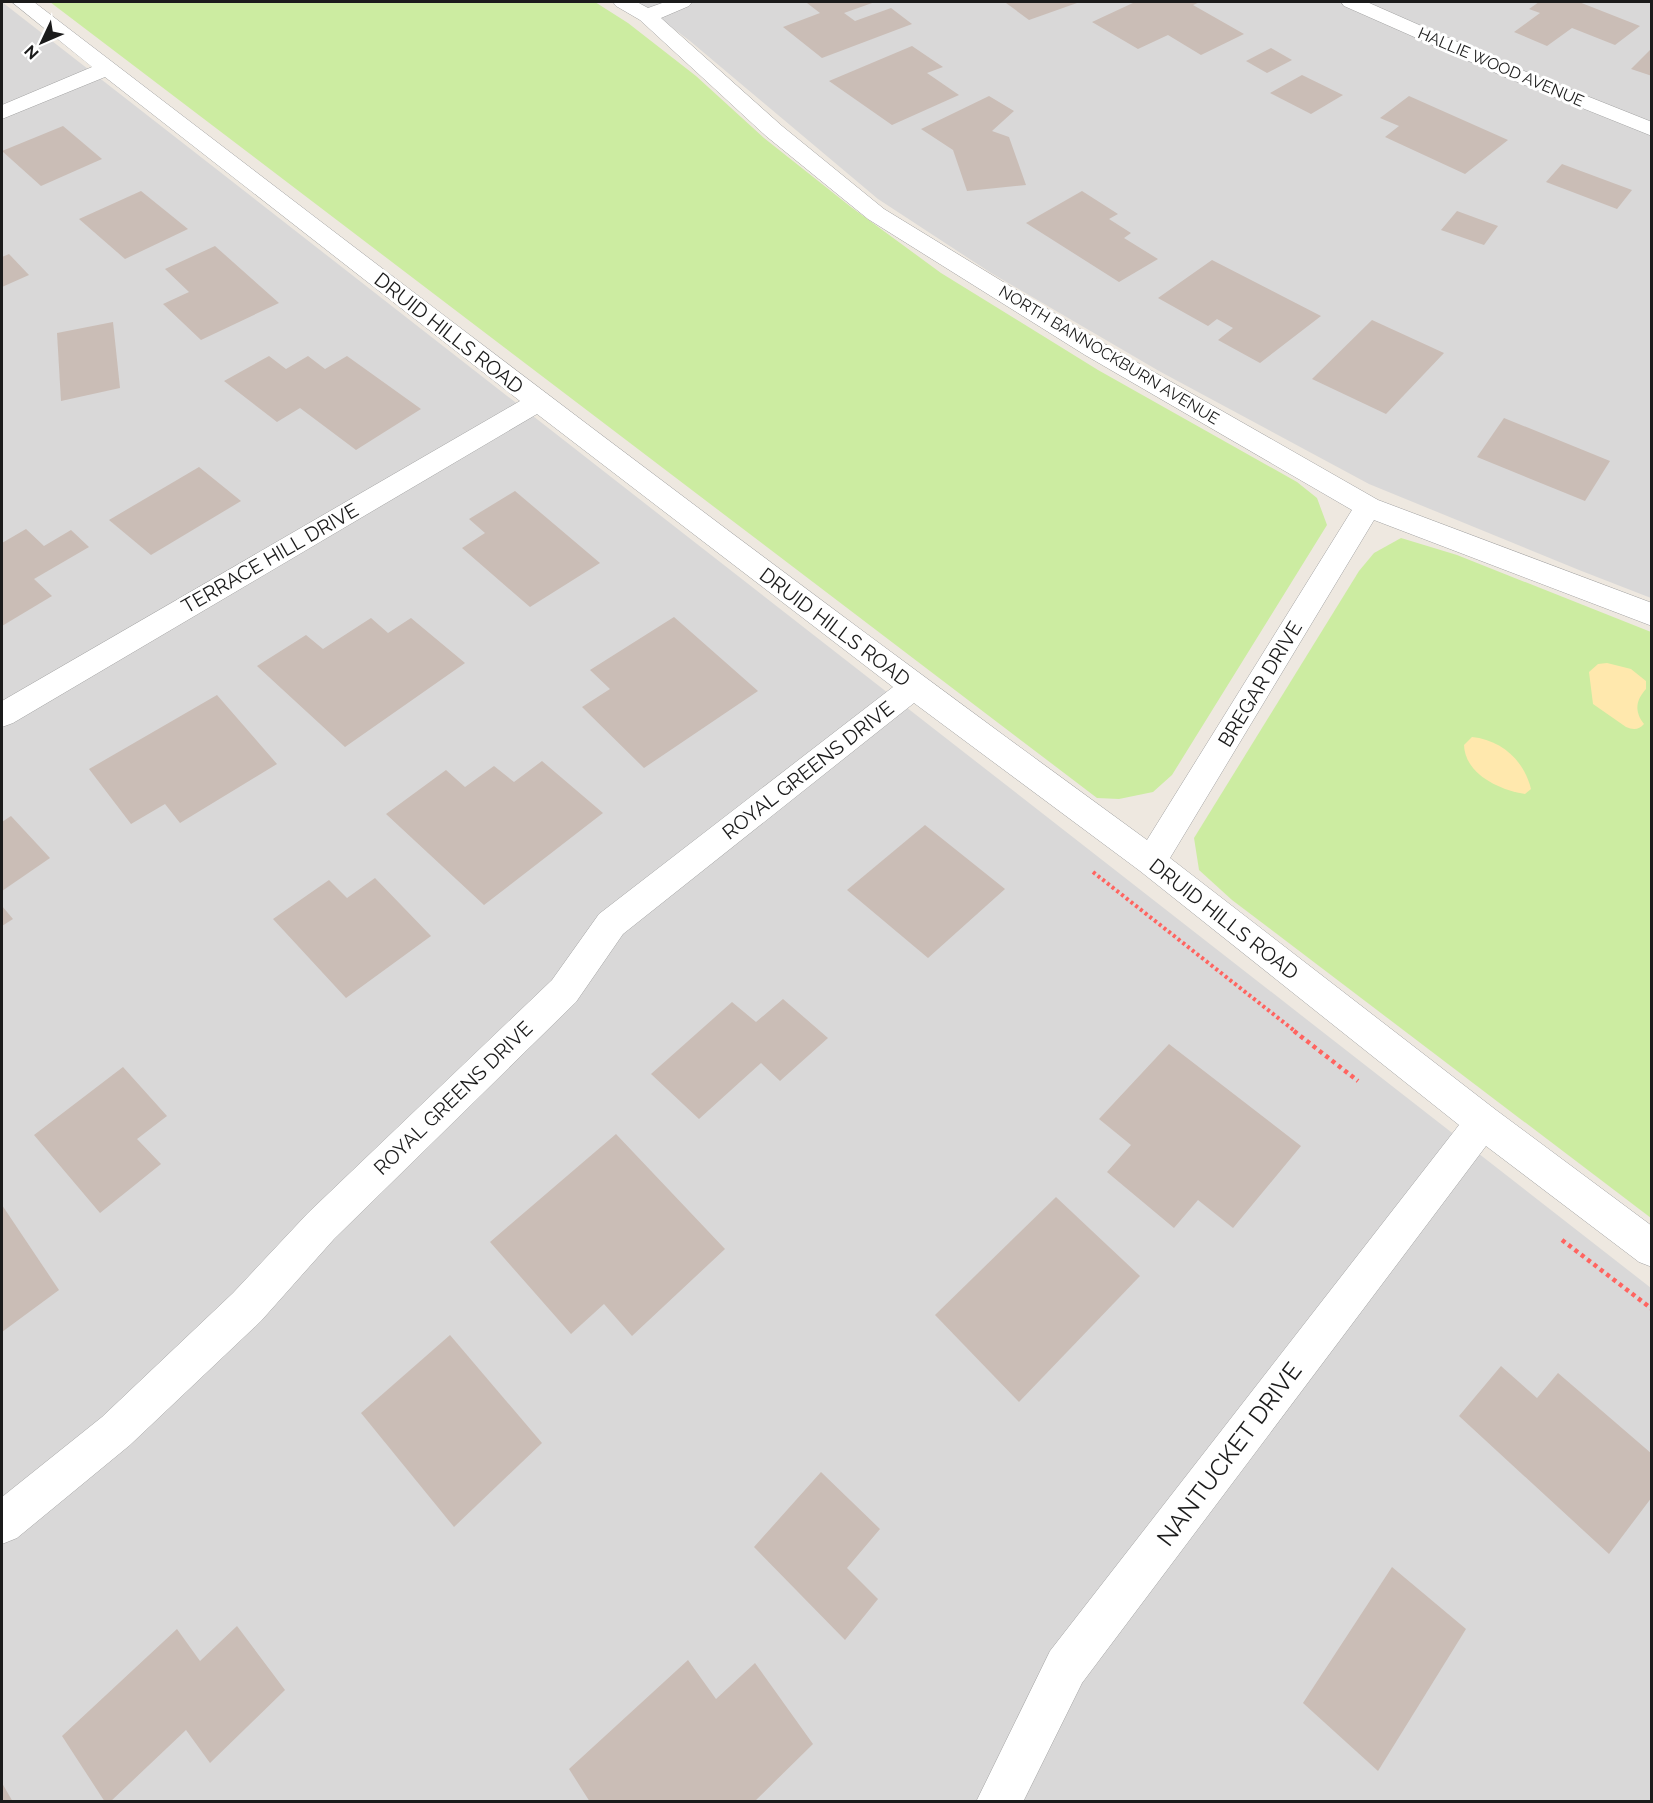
<svg xmlns="http://www.w3.org/2000/svg" width="1653" height="1803" font-family="Raleway,sans-serif">
  <rect width="100%" height="100%" fill="#eee8e0"/>
  <g fill="#d9d8d8">
    <polygon points="2,2 1651,1288 1652,1801 2,1802"/>
    <polygon points="638,2 1651,2 1651,598 1579,570 1369,484 1159,371 991,273 878,199 690,41"/>
  </g>
  <g fill="#cceca1">
    <polygon points="50,2 595,2 628,23 696,76 764,138 851,207 941,273 1098,370 1297,482 1317,498 1327,525 1172,775 1153,792 1119,799 1097,798"/>
    <polygon points="1401,538 1457,555 1651,632 1651,1218 1232,900 1199,870 1194,838 1359,571 1374,553"/>
  </g>
  <g fill="#ffe8ad">
    <path d="M1607,663L1631,669L1646,681V689C1636,700 1634,711 1644,724C1639,730 1633,730 1626,727L1593,704L1589,672L1598,664Z"/>
    <path d="M1472,737C1501,740 1524,760 1531,789L1525,794C1499,790 1465,774 1464,745Z"/>
  </g>
  <g fill="#cabdb6">
    <polygon points="812,2 875,2 844,13 855,21 891,8 912,24 822,58 783,27 820,13 807,3"/>
    <polygon points="1010,2 1074,2 1077,3 1029,20 1006,3"/>
    <polygon points="1135,2 1200,2 1193,5 1244,34 1201,55 1168,35 1138,49 1092,22"/>
    <polygon points="1539,2 1579,2 1640,26 1615,45 1572,28 1547,46 1514,32 1540,13 1529,9"/>
    <polygon points="912,46 943,67 927,73 959,95 892,125 829,81"/>
    <polygon points="1271,48 1292,60 1267,73 1246,61"/>
    <polygon points="1652,48 1652,76 1631,69"/>
    <polygon points="1302,75 1343,95 1311,114 1270,93"/>
    <polygon points="989,96 1014,111 992,131 1009,137 1026,185 967,191 953,150 921,129"/>
    <polygon points="1409,96 1508,140 1465,174 1385,137 1399,126 1380,118"/>
    <polygon points="63,126 102,159 41,186 2,151"/>
    <polygon points="1562,164 1632,190 1617,209 1546,182"/>
    <polygon points="141,191 188,229 125,259 79,219"/>
    <polygon points="1082,191 1118,214 1109,219 1131,233 1124,238 1158,259 1119,282 1026,223"/>
    <polygon points="1457,211 1498,226 1484,245 1441,230"/>
    <polygon points="215,246 279,303 201,340 163,304 189,292 165,269"/>
    <polygon points="9,254 29,275 2,287 2,257"/>
    <polygon points="1212,260 1321,316 1260,363 1218,340 1233,328 1217,319 1208,326 1158,298"/>
    <polygon points="1372,320 1444,353 1386,414 1312,379"/>
    <polygon points="113,322 120,388 61,401 57,333"/>
    <polygon points="269,356 286,369 308,356 325,369 347,356 421,409 356,450 300,408 277,422 224,381"/>
    <polygon points="1504,418 1610,461 1585,501 1477,457"/>
    <polygon points="199,467 241,501 151,555 109,520"/>
    <polygon points="515,491 600,563 530,607 462,548 485,533 469,519"/>
    <polygon points="26,529 44,546 71,530 89,547 34,579 52,596 2,626 2,543"/>
    <polygon points="674,617 758,691 644,768 582,707 610,689 590,670"/>
    <polygon points="371,618 388,633 411,618 465,663 345,747 257,666 306,635 323,649"/>
    <polygon points="217,695 277,764 180,823 165,804 131,824 89,769"/>
    <polygon points="542,761 603,813 484,905 386,814 446,770 465,787 494,766 514,782"/>
    <polygon points="11,816 50,858 2,891 2,822"/>
    <polygon points="925,825 1005,889 928,958 847,890"/>
    <polygon points="375,878 431,936 346,998 273,919 329,880 347,898"/>
    <polygon points="2,906 13,919 2,926"/>
    <polygon points="783,999 828,1038 780,1081 761,1063 699,1119 651,1074 732,1002 756,1022"/>
    <polygon points="1169,1044 1301,1146 1233,1228 1198,1200 1174,1228 1107,1172 1131,1145 1099,1119"/>
    <polygon points="123,1067 167,1116 137,1139 161,1164 100,1213 34,1135"/>
    <polygon points="616,1134 725,1249 632,1336 604,1304 571,1334 490,1242"/>
    <polygon points="1056,1197 1140,1276 1019,1402 935,1315"/>
    <polygon points="2,1205 59,1290 2,1332"/>
    <polygon points="450,1335 542,1443 454,1527 361,1413"/>
    <polygon points="1501,1366 1537,1398 1558,1373 1652,1454 1652,1497 1609,1554 1459,1416"/>
    <polygon points="821,1472 880,1529 847,1568 878,1599 845,1640 754,1547"/>
    <polygon points="1392,1567 1466,1629 1378,1771 1303,1703"/>
    <polygon points="237,1626 285,1690 210,1763 186,1730 110,1802 105,1802 62,1736 177,1629 200,1661"/>
    <polygon points="688,1660 716,1699 755,1663 813,1744 754,1802 590,1802 569,1769"/>
    <polygon points="2,1783 13,1802 2,1802"/>
  </g>
  <g fill="none" stroke-linecap="round" stroke-linejoin="round">
    <defs>
      <g id="minor">
        <path d="M12,2H34C402,284 771,567 1147,840L1352,510L1085,355L868,219L766,136L640,20L616,6L613,2H637L648,8L665,2H692L689,6L661,18L782,126L884,209L1103,343L1378,500L1652,603V626L1374,520L1170,858L1496,1110L1652,1226V1267L1639,1262L1486,1146L1082,1683L1023,1802H976L1050,1651L1459,1125L1140,871L914,703L623,934L576,1002L334,1239L261,1321L130,1445L17,1538L2,1544V1497L102,1417L233,1293L308,1213L552,980L599,914L893,687L537,414L13,723L2,727V701L520,401L105,77L2,119V105L92,67Z"/>
        <polygon points="1341,2 1367,2 1519,69 1652,122 1652,136 1505,77 1344,6"/>
      </g>
    </defs>
    <use href="#minor" stroke="#a2a2a2" stroke-width="1"/>
    <polyline stroke="#ff6460" stroke-width="4" stroke-dasharray="3 3" stroke-linecap="butt" points="1093,872 1296,1032"/>
    <g stroke="#ff6460" stroke-width="4.5" stroke-dasharray="4 4" stroke-linecap="butt">
      <polyline points="1294,1031 1358,1081"/>
      <polyline points="1562,1240 1652,1309"/>
    </g>
    <use href="#minor" fill="#fff" fill-rule="evenodd"/>
  </g>
  <g text-anchor="middle" dominant-baseline="central" stroke-width="6" stroke-linejoin="round" paint-order="stroke">
    <g font-size="16" fill="#1b1b1b" stroke="#fff">
      <text transform="translate(1501 67) rotate(23)">HALLIE WOOD AVENUE</text>
      <text transform="translate(1109 355) rotate(31)">NORTH BANNOCKBURN AVENUE</text>
    </g>
    <g font-size="20" fill="#1b1b1b" stroke="#fff">
      <text transform="translate(449 333) rotate(38)">DRUID HILLS ROAD</text>
      <text transform="translate(270 558) rotate(-30)">TERRACE HILL DRIVE</text>
      <text transform="translate(835 627) rotate(37)">DRUID HILLS ROAD</text>
      <text transform="translate(1260 684) rotate(-59)">BREGAR DRIVE</text>
      <text transform="translate(808 770) rotate(-38)">ROYAL GREENS DRIVE</text>
      <text transform="translate(1224 919) rotate(38)">DRUID HILLS ROAD</text>
      <text transform="translate(453 1098) rotate(-44)">ROYAL GREENS DRIVE</text>
    </g>
    <g font-size="24" fill="#1b1b1b" stroke="#fff">
      <text transform="translate(1229 1454) rotate(-53)">NANTUCKET DRIVE</text>
    </g>
  </g>
  <rect width="1653" height="1803" fill="none" stroke="#1b1b1b" stroke-width="6"/>
  <g transform="translate(42 42) rotate(226)" stroke="#ffffff" stroke-width="4.5" paint-order="stroke">
  <path d="M0-4.5L10 22L0 15L-10 22Z" fill="#1b1b1b"/>
  <text y="-9" font-size="16" font-weight="bold" text-anchor="middle" fill="#1b1b1b">N</text>
  </g>
</svg>
